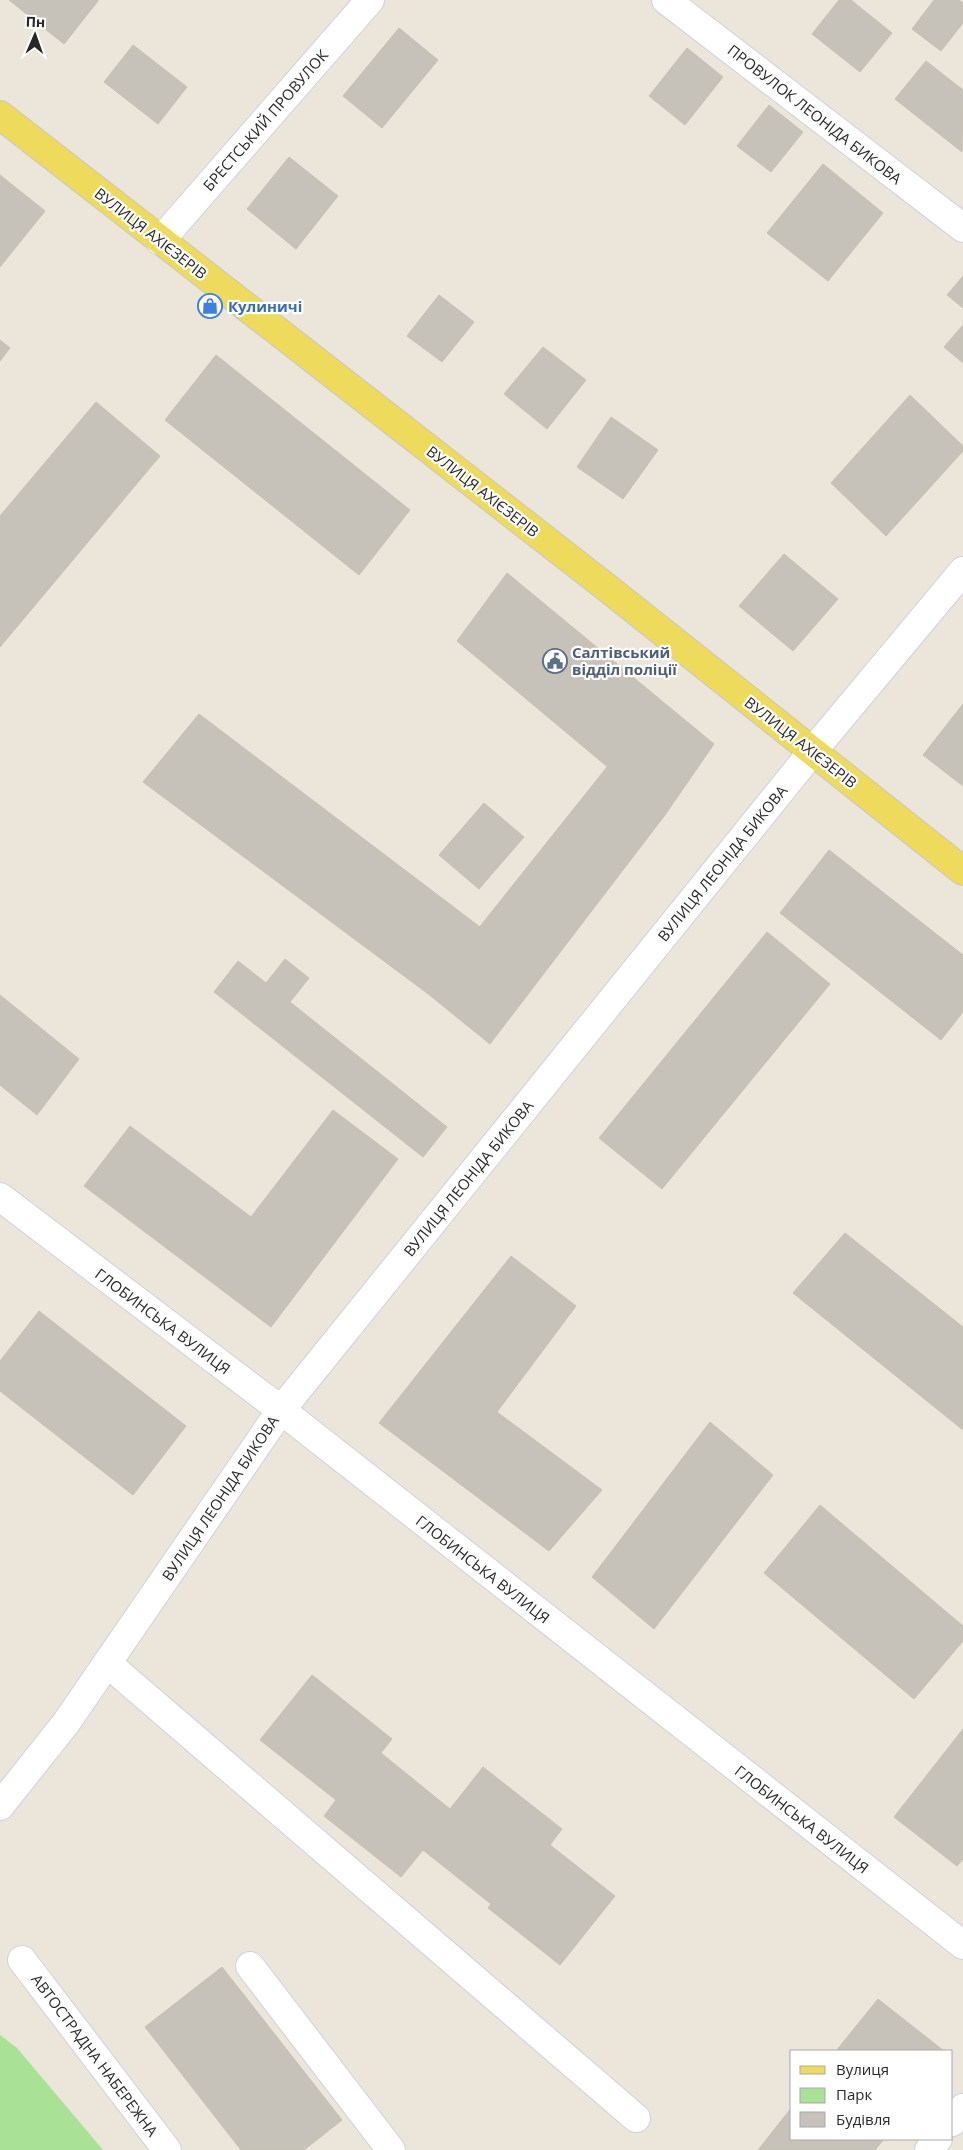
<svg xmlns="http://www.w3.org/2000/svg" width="963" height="2150" font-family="'Open Sans',sans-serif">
  <rect width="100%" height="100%" fill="#ebe5da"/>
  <polygon fill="#a9e196" points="0,2035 17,2048 103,2150 0,2150"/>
  <g fill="#c6c2ba" stroke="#c6c1b4">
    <polygon points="9,0 98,0 98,1 64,44"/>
    <polygon points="839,0 851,0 892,33 860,72 812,34"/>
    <polygon points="934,0 959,0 963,3 963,23 941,51 912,29"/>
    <polygon points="399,28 438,60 382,128 343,96"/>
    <polygon points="133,45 187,87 158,124 104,82"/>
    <polygon points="687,48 723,77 685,125 649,96"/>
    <polygon points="926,61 963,90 962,152 895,99"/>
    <polygon points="769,105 803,132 771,172 737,146"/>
    <polygon points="289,157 338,196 296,249 247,209"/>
    <polygon points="823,164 883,213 828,281 767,233"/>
    <polygon points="0,175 45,211 0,267"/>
    <polygon points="963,276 963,308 947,295"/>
    <polygon points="439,295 474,322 442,362 407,336"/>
    <polygon points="963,325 963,363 944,347"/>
    <polygon points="0,340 10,348 0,361"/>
    <polygon points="543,347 586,380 547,429 504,394"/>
    <polygon points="216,355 410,510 359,575 165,420"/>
    <polygon points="910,395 963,446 963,451 886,536 831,483"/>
    <polygon points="96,402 160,456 0,647 0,516"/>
    <polygon points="611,417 658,450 623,499 577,467"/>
    <polygon points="784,554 838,599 793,651 739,606"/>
    <polygon points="507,573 714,744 665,815 457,641"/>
    <polygon points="963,704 963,786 923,755"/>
    <polygon points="199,714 480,927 427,993 143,782"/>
    <polygon points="607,767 665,815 490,1044 427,993"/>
    <polygon points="484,803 524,837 479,889 439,855"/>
    <polygon points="829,850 963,955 963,1012 941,1040 780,913"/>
    <polygon points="767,932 830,984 662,1189 599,1138"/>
    <polygon points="285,959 309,978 290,1002 447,1127 423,1157 214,992 238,961 266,983"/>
    <polygon points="0,995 79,1059 37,1115 0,1085"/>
    <polygon points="333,1110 398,1159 271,1327 84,1186 130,1126 251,1217"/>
    <polygon points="845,1233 963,1327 963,1430 793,1293"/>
    <polygon points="511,1256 576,1306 497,1412 602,1490 549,1551 379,1423"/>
    <polygon points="39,1311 186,1426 133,1495 0,1391 0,1361"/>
    <polygon points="710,1422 773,1475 654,1629 592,1577"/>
    <polygon points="820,1505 963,1626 963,1641 914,1699 764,1573"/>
    <polygon points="312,1675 392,1739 381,1753 450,1809 483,1767 562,1829 550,1845 615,1896 560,1965 488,1908 491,1904 423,1850 401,1877 324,1816 336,1800 260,1740"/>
    <polygon points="963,1729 963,1859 957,1866 894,1817"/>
    <polygon points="222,1967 342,2120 304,2150 241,2150 145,2027"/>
    <polygon points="878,1999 944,2051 836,2051"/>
    <polygon points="792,2107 792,2139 884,2139 875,2150 758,2150"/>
  </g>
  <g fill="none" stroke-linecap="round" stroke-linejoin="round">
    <defs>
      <g id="minor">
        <polyline points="666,0 963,228"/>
        <polyline points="160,241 370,0"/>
        <polyline points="0,1197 281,1410 963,1945"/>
        <polyline points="107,1663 636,2118"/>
        <polyline points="0,1806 66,1723 281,1410 812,752 963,571"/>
        <polyline points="22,1960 167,2150"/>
        <polyline points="250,1966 391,2150"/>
        <polyline points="952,2122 963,2108"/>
        <polyline points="929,2150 938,2139"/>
      </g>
      <polyline id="major" points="0,115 606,587 963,871"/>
    </defs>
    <use href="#minor" stroke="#cfd1e1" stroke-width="30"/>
    <use href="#major" stroke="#c7c7c7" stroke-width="30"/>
    <use href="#minor" stroke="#fff" stroke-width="28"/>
    <use href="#major" stroke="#eeda5b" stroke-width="28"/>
  </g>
  <defs>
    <symbol id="shop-ring" viewBox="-11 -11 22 22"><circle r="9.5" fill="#fff" stroke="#3f7fe0" stroke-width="1.5"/><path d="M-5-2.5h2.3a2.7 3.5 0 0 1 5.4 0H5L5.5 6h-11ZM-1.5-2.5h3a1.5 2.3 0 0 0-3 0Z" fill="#3f7fe0"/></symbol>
    <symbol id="civic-ring" viewBox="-11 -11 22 22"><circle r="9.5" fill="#fff" stroke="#5c6f8a" stroke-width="1.5"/><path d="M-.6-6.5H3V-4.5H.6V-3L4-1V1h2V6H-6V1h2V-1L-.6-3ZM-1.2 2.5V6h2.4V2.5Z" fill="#5c6f8a"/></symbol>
  </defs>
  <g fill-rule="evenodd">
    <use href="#shop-ring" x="196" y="292" width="28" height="28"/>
    <use href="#civic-ring" x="541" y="647" width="28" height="28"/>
  </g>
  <g text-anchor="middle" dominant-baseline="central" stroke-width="4.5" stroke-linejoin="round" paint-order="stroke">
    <g font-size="15" fill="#282828" stroke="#fff">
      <text transform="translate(815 114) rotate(38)">ПРОВУЛОК ЛЕОНІДА БИКОВА</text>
      <text transform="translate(265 120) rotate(-49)">БРЕСТСЬКИЙ ПРОВУЛОК</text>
      <text transform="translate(151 233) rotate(38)">ВУЛИЦЯ АХІЄЗЕРІВ</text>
      <text transform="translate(483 491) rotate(38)">ВУЛИЦЯ АХІЄЗЕРІВ</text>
      <text transform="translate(801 742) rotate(38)">ВУЛИЦЯ АХІЄЗЕРІВ</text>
      <text transform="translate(722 863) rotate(-51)">ВУЛИЦЯ ЛЕОНІДА БИКОВА</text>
      <text transform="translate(468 1178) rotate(-51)">ВУЛИЦЯ ЛЕОНІДА БИКОВА</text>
      <text transform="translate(163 1321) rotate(37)">ГЛОБИНСЬКА ВУЛИЦЯ</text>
      <text transform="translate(220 1498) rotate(-56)">ВУЛИЦЯ ЛЕОНІДА БИКОВА</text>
      <text transform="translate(483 1569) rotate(38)">ГЛОБИНСЬКА ВУЛИЦЯ</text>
      <text transform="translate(802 1819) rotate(38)">ГЛОБИНСЬКА ВУЛИЦЯ</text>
      <text transform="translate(95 2055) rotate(53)">АВТОСТРАДНА НАБЕРЕЖНА</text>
    </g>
    <g font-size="15" font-weight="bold" fill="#366cbe" stroke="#fff" text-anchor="start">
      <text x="228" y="306">Кулиничі</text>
    </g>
    <g font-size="15" font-weight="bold" fill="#4e5e75" stroke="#fff" text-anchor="start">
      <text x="572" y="652">Салтівський<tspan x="572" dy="17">відділ поліції</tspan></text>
    </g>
  </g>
  <rect x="790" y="2050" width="162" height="90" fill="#ffffff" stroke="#a9a9a9"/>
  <rect x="800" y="2066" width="25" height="8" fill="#eeda5b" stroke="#a9a9a9"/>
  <text x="836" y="2075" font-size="15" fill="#282828">Вулиця</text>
  <rect x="800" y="2088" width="25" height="15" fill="#a9e196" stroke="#a9a9a9"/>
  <text x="836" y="2100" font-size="15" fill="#282828">Парк</text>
  <rect x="800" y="2112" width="25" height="15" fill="#c6c2ba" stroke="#a9a9a9"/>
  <text x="836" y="2125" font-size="15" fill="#282828">Будівля</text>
  <g transform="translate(35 35) rotate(2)" stroke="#ffffff" stroke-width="4" paint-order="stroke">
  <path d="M0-4L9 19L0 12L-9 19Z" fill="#282828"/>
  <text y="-8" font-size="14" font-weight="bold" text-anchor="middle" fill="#282828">Пн</text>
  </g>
</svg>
